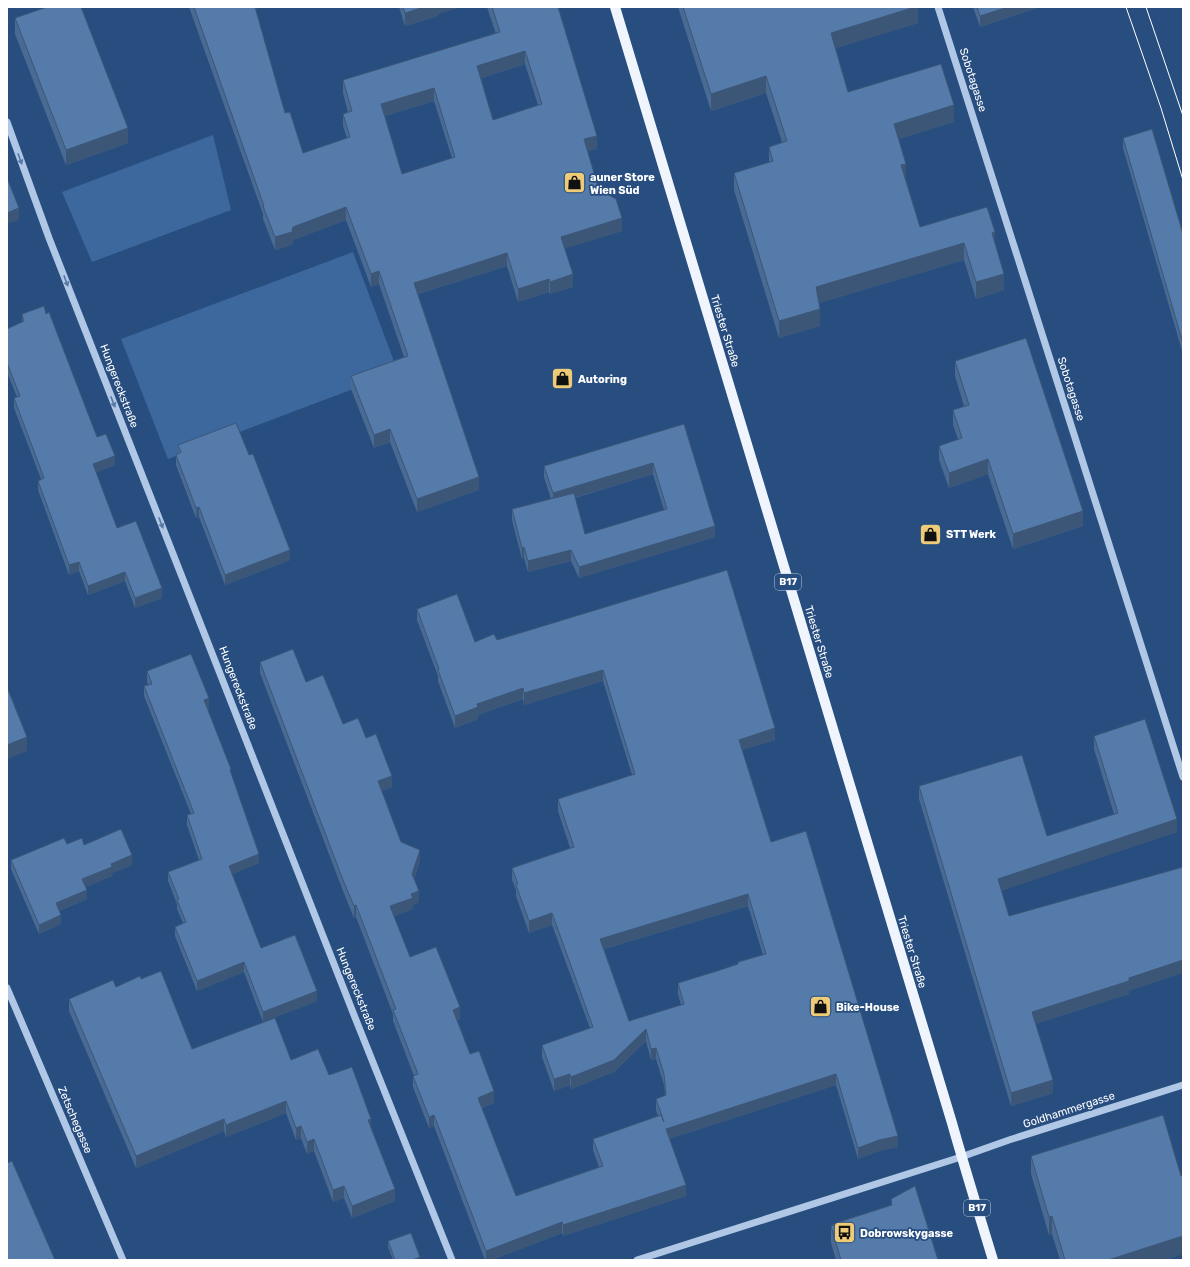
<svg xmlns="http://www.w3.org/2000/svg" width="1190" height="1267" font-family="Rubik,sans-serif">
  <rect width="100%" height="100%" fill="#284e80"/>
  <g fill="#3d689d">
    <polygon points="213,135 231,210 92,262 62,192"/>
    <polygon points="353,252 398,372 168,459 121,339"/>
  </g>
  <g fill="none" stroke-linecap="round" stroke-linejoin="round">
    <g stroke="#b0c8e6" stroke-width="7">
      <polyline points="938,7 1183,777"/>
      <polyline points="7,122 49,238 354,1015 452,1260"/>
      <polyline points="7,988 123,1260"/>
      <polyline points="637,1260 961,1157 1009,1140 1183,1085"/>
    </g>
    <path stroke="#f0f5fd" stroke-width="10" d="M615,7L952,1123C965,1169 979,1214 993,1260"/>
    <g stroke="#fff" stroke-width="1">
      <polyline points="1126,7 1161,108 1183,180"/>
      <polyline points="1146,7 1183,116"/>
    </g>
  </g>
  <g fill="#496a92" fill-rule="evenodd">
    <path d="M189,7H261L255,9L285,113L303,153L347,138L343,126V114L348,112L343,93V80L496,34L487,7H558L597,149L587,151L599,190L622,231L565,248L573,287L550,294L549,292L518,302L507,266L418,294L479,490L417,512L390,442L374,448L351,389V376L404,357L379,284L371,287L346,220L293,240L292,245L275,250L263,219V214ZM525,64L538,105L493,120L481,78ZM434,101L452,158L402,174L385,116Z"/>
    <polygon points="399,7 460,7 438,14 438,16 405,26"/>
    <polygon points="678,7 918,7 918,23 835,48 848,92 954,122 898,139 906,181 920,227 995,244 1004,290 976,299 964,260 819,303 820,326 779,338 734,190 734,173 769,163 769,147 782,142 766,93 711,111"/>
    <polygon points="973,7 1037,7 1037,8 980,27"/>
    <polygon points="15,18 128,143 66,165 15,34"/>
    <polygon points="1123,138 1183,234 1183,354 1123,148"/>
    <polygon points="22,314 46,314 97,437 115,465 96,472 117,528 162,598 135,608 125,581 88,595 79,571 69,575 38,490 38,481 41,479 14,408 14,398 17,397 7,372 7,329 22,322"/>
    <polygon points="955,361 1083,526 1013,549 988,474 949,488 939,460 939,446 958,439 953,425 953,410 964,406 955,376"/>
    <path d="M684,424L715,537L579,578L571,561L528,572L524,558L522,559L512,520V509L551,499L544,477V466ZM653,474L664,510L585,534L575,498Z"/>
    <polygon points="178,445 290,560 225,585 199,517 196,518 176,465 176,455 178,454"/>
    <path d="M727,570L775,740L742,750L771,842L898,1147L879,1151L858,1159L836,1085L669,1139L686,1196L563,1236L562,1233L492,1260H485L434,1126L429,1128L413,1087V1076H414L393,1021V1014L356,917L354,918L343,891L260,673V662L306,682L343,724L366,738L392,787L381,791L401,842L420,861L414,879L419,902L413,905V909L394,916L410,957L460,1019L457,1020L470,1054L494,1103L482,1108L516,1196L599,1167L593,1150V1139L658,1116L656,1110V1099L665,1096L664,1085L656,1059L651,1060L646,1041L614,1072L571,1089L570,1085L554,1091L542,1057V1045L590,1028L552,925L529,933L516,896V890L512,880V868L570,848L558,811V799L632,775L603,681L524,705L523,699L478,715V719L455,728L438,681V676L417,620V609L475,642L497,640ZM748,906L763,955L717,971L678,983V994L681,1005L629,1021L604,949Z"/>
    <polygon points="147,671 209,708 207,709 231,773 259,863 232,874 261,948 317,1001 263,1022 244,972 197,991 175,936 175,927 183,923 177,909 177,904 168,881 168,872 199,860 187,825 187,815 191,814 144,696 144,686 148,685 147,681"/>
    <polygon points="1094,736 1177,832 1001,890 1009,916 1129,991 1129,994 1035,1024 1053,1093 1011,1106 919,799 919,786 1047,836 1114,814 1094,749"/>
    <polygon points="67,844 84,845 132,865 112,873 112,876 85,887 87,899 59,911 61,924 39,934 11,869 11,860"/>
    <polygon points="141,979 192,1049 291,1060 329,1075 371,1128 395,1201 352,1218 344,1198 333,1202 314,1151 307,1154 301,1138 296,1140 286,1113 226,1137 224,1131 136,1168 69,1011 69,999 116,987"/>
    <polygon points="1031,1156 1181,1176 1183,1175 1183,1254 1164,1260 1060,1260 1052,1234 1049,1235 1031,1174"/>
    <polygon points="891,1199 938,1260 836,1260 831,1243 831,1226 833,1225 833,1224 891,1205"/>
    <polygon points="388,1241 420,1260 393,1260 388,1247"/>
  </g>
  <g fill="#3c5677">
    <polygon points="252,7 261,7 252,10"/>
    <polygon points="424,7 460,7 438,14 438,16 405,26 405,13"/>
    <polygon points="915,7 918,7 918,23 831,50 831,33"/>
    <polygon points="1008,7 1037,7 1037,8 980,27 980,16"/>
    <polygon points="525,51 525,64 477,79 477,66"/>
    <polygon points="766,76 766,93 711,111 711,94"/>
    <polygon points="434,88 434,101 381,117 381,104"/>
    <polygon points="954,105 954,122 894,141 894,124"/>
    <polygon points="128,128 128,143 66,165 66,150"/>
    <polygon points="597,136 597,149 584,152 584,139"/>
    <polygon points="906,164 906,181 901,165"/>
    <polygon points="346,207 346,220 293,240 292,245 275,250 275,237 293,227"/>
    <polygon points="19,208 19,220 7,224 7,213"/>
    <polygon points="622,218 622,231 561,250 561,237"/>
    <polygon points="995,232 995,249 992,233"/>
    <polygon points="964,243 964,260 816,304 816,287"/>
    <polygon points="507,253 507,266 414,295 414,283"/>
    <polygon points="379,271 379,284 371,287 371,274"/>
    <polygon points="573,274 573,287 550,294 550,282"/>
    <polygon points="1004,274 1004,290 976,299 976,282"/>
    <polygon points="549,279 549,292 518,302 518,289"/>
    <polygon points="820,309 820,326 779,338 779,321"/>
    <polygon points="390,429 390,442 374,448 374,435"/>
    <polygon points="115,456 115,465 93,474 93,464"/>
    <polygon points="988,459 988,474 949,488 949,473"/>
    <polygon points="653,463 653,474 553,504 553,493"/>
    <polygon points="479,477 479,490 417,512 417,499"/>
    <polygon points="199,507 199,517 196,518 196,508"/>
    <polygon points="1083,511 1083,526 1013,549 1013,534"/>
    <polygon points="715,526 715,537 579,578 579,567"/>
    <polygon points="524,547 524,558 522,559 522,548"/>
    <polygon points="290,550 290,560 225,585 225,575"/>
    <polygon points="571,550 571,561 528,572 528,561"/>
    <polygon points="79,562 79,571 69,575 69,565"/>
    <polygon points="125,572 125,581 88,595 88,586"/>
    <polygon points="162,588 162,598 135,608 135,598"/>
    <polygon points="603,670 603,681 524,705 524,693"/>
    <polygon points="523,688 523,699 478,715 478,719 455,728 455,716 477,704"/>
    <polygon points="209,698 209,708 204,710 204,700"/>
    <polygon points="775,728 775,740 739,751 739,740"/>
    <polygon points="27,737 27,751 7,759 7,745"/>
    <polygon points="392,776 392,787 378,792 378,781"/>
    <polygon points="1177,819 1177,832 998,892 998,879"/>
    <polygon points="420,850 420,861 412,885 412,874"/>
    <polygon points="259,854 259,863 229,876 229,866"/>
    <polygon points="132,855 132,865 112,873 112,876 82,889 82,879 111,864"/>
    <polygon points="87,890 87,899 56,912 56,903"/>
    <polygon points="419,891 419,902 413,905 413,909 390,918 390,906 411,894"/>
    <polygon points="748,894 748,906 600,950 600,939"/>
    <polygon points="356,905 356,917 354,918 354,906"/>
    <polygon points="552,913 552,925 529,933 529,921"/>
    <polygon points="61,915 61,924 39,934 39,925"/>
    <polygon points="1183,960 1183,973 1129,991 1129,994 1032,1025 1032,1012"/>
    <polygon points="244,962 244,972 197,991 197,981"/>
    <polygon points="317,991 317,1001 263,1022 263,1012"/>
    <polygon points="460,1007 460,1019 453,1022 453,1010"/>
    <polygon points="646,1029 646,1041 614,1072 571,1089 571,1077"/>
    <polygon points="656,1048 656,1059 651,1060 651,1049"/>
    <polygon points="570,1074 570,1085 554,1091 554,1079"/>
    <polygon points="836,1074 836,1085 666,1140 666,1129"/>
    <polygon points="1053,1080 1053,1093 1011,1106 1011,1093"/>
    <polygon points="494,1091 494,1103 478,1109 478,1098"/>
    <polygon points="286,1101 286,1113 226,1137 226,1125"/>
    <polygon points="434,1115 434,1126 429,1128 429,1117"/>
    <polygon points="224,1119 224,1131 136,1168 136,1156"/>
    <polygon points="371,1119 371,1131 368,1120"/>
    <polygon points="301,1126 301,1138 296,1140 296,1128"/>
    <polygon points="898,1136 898,1147 879,1151 858,1159 858,1148 879,1140"/>
    <polygon points="314,1139 314,1151 307,1154 307,1142"/>
    <polygon points="686,1185 686,1196 563,1236 563,1225"/>
    <polygon points="344,1186 344,1198 333,1202 333,1190"/>
    <polygon points="395,1189 395,1201 352,1218 352,1206"/>
    <polygon points="1052,1216 1052,1234 1049,1235 1049,1217"/>
    <polygon points="562,1222 562,1233 492,1260 486,1260 486,1251"/>
    <polygon points="1183,1236 1183,1254 1164,1260 1108,1260"/>
    <polygon points="420,1257 420,1260 412,1260"/>
  </g>
  <g fill="#557baa" stroke="#3c5677" fill-rule="evenodd">
    <polygon points="47,7 81,7 128,128 66,150 15,18"/>
    <path d="M194,7H255L285,113L290,112L303,153L350,137L343,114L352,111L343,80L500,32L492,7H558L597,136L584,139L599,190L616,199L622,218L561,237L573,274L550,282L549,279L518,289L507,253L414,283L479,477L417,499L390,429L374,435L351,376L408,356L379,271L371,274L346,207L293,227L292,232L275,237L263,206H264ZM525,51L542,104L493,120L477,66ZM434,88L455,157L402,174L381,104Z"/>
    <polygon points="403,7 424,7 405,13"/>
    <polygon points="683,7 915,7 831,33 848,92 941,64 954,105 894,124 906,164 901,165 920,227 987,207 995,232 992,233 1004,274 976,282 964,243 816,287 820,309 779,321 734,173 773,161 769,147 787,141 766,76 711,94"/>
    <polygon points="977,7 1008,7 980,16"/>
    <polygon points="1152,129 1183,234 1183,343 1123,138"/>
    <polygon points="7,178 19,208 7,213"/>
    <polygon points="44,306 46,314 49,312 97,437 106,434 115,456 93,464 117,528 136,521 162,588 135,598 125,572 88,586 79,562 69,565 38,481 44,478 14,398 20,396 7,363 7,329 24,321 22,314"/>
    <polygon points="1026,338 1083,511 1013,534 988,459 949,473 939,446 962,438 953,410 969,405 955,361"/>
    <polygon points="236,423 249,455 253,454 290,550 225,575 199,507 196,508 176,455 181,452 178,445"/>
    <polygon points="684,424 715,526 579,567 571,550 528,561 524,547 522,548 512,509 574,493 585,534 667,509 653,463 553,493 544,466"/>
    <path d="M727,570L775,728L739,740L771,842L806,831L898,1136L879,1140L858,1148L836,1074L666,1129L686,1185L563,1225L562,1222L486,1251L434,1115L429,1117L413,1076L418,1074L393,1010L396,1009L356,905L354,906L343,880L260,662L293,649L306,682L323,675L343,724L358,718L366,738L376,734L392,776L378,781L401,842L420,850L412,874L419,891L411,894L413,898L390,906L410,957L436,947L460,1007L453,1010L470,1054L479,1051L494,1091L478,1098L516,1196L603,1166L593,1139L661,1115L664,1122L656,1099L666,1095L664,1074L656,1048L651,1049L646,1029L614,1060L571,1077L570,1074L554,1079L542,1045L593,1027L552,913L529,921L516,885L518,884L512,868L574,847L558,799L635,774L603,670L524,693L523,688L477,704L478,707L455,716L438,670L439,669L417,609L457,594L475,642L494,634L497,640ZM748,894L766,954L738,962V964L717,971L678,983L684,1004L629,1021L600,939Z"/>
    <polygon points="191,654 209,698 204,700 231,769 230,770 259,854 229,866 261,948 295,935 317,991 263,1012 244,962 197,981 175,927 186,922 177,900 179,899 168,872 202,859 187,815 194,813 144,686 152,684 147,671"/>
    <polygon points="7,687 27,737 7,745"/>
    <polygon points="1145,719 1177,819 998,879 1009,916 1183,867 1183,960 1129,978 1129,981 1032,1012 1053,1080 1011,1093 919,786 1022,755 1047,836 1118,813 1094,736"/>
    <polygon points="121,829 132,855 111,864 112,867 82,879 87,890 56,903 61,915 39,925 11,860 64,838 67,844 82,838 84,845"/>
    <polygon points="161,971 192,1049 275,1018 291,1060 318,1049 329,1075 352,1067 371,1119 368,1120 395,1189 352,1206 344,1186 333,1190 314,1139 307,1142 301,1126 296,1128 286,1101 226,1125 224,1119 136,1156 69,999 113,980 116,987 140,976 141,979"/>
    <polygon points="1163,1115 1181,1176 1183,1175 1183,1236 1108,1260 1065,1260 1052,1216 1049,1217 1031,1156"/>
    <polygon points="12,1161 55,1260 7,1260 7,1163"/>
    <polygon points="915,1186 938,1260 841,1260 831,1226 834,1225 833,1224 892,1205 891,1199"/>
    <polygon points="411,1233 420,1257 412,1260 395,1260 388,1241"/>
  </g>
  <defs><path id="oneway-solid" d="M-6-.8H1V-3.2L6.5 0L1 3.2V.8H-6Z"/></defs>
  <g fill="#5879a4">
    <use href="#oneway-solid" transform="translate(20 159) rotate(70)"/>
    <use href="#oneway-solid" transform="translate(66 281) rotate(69)"/>
    <use href="#oneway-solid" transform="translate(113 402) rotate(69)"/>
    <use href="#oneway-solid" transform="translate(161 523) rotate(69)"/>
  </g>
  <defs>
    <symbol id="shop-square" viewBox="-11 -11 22 22"><rect x="-9" y="-9" width="18" height="18" rx="4" fill="#edcb77" stroke="#284e80"/><path d="M-5-2.5h2.3a2.7 3.5 0 0 1 5.4 0H5L5.5 6h-11ZM-1.5-2.5h3a1.5 2.3 0 0 0-3 0Z" fill="#111"/></symbol>
    <symbol id="bus-square" viewBox="-11 -11 22 22"><rect x="-9" y="-9" width="18" height="18" rx="4" fill="#edcb77" stroke="#284e80"/><path d="M-5-6H5V4H4V6H2V4H-2V6H-4V4H-5ZM-3.5-4V0h7V-4ZM-3.5 1.2v1.5H-2V1.2ZM2 1.2v1.5H3.5V1.2Z" fill="#111"/></symbol>
  </defs>
  <g fill-rule="evenodd">
    <use href="#shop-square" x="562" y="170" width="25" height="25"/>
    <use href="#shop-square" x="550" y="366" width="25" height="25"/>
    <use href="#shop-square" x="918" y="522" width="25" height="25"/>
    <use href="#shop-square" x="808" y="994" width="25" height="25"/>
    <use href="#bus-square" x="832" y="1220" width="25" height="25"/>
  </g>
  <g text-anchor="middle" dominant-baseline="central" stroke-width="3.5" stroke-linejoin="round" paint-order="stroke">
    <g fill="#284e80" stroke="#becad9" stroke-width="1">
      <rect x="775" y="574" width="26" height="16" rx="3"/>
      <rect x="964" y="1200" width="26" height="16" rx="3"/>
    </g>
    <g font-size="10" font-weight="bold" fill="#fff">
      <text x="788" y="582">B17</text>
      <text x="977" y="1208">B17</text>
    </g>
    <g font-size="11" fill="#fff" stroke="#284e80">
      <text transform="translate(973 80) rotate(72)">Sobotagasse</text>
      <text transform="translate(725 331) rotate(73)">Triester Straße</text>
      <text transform="translate(119 386) rotate(69)">Hungereckstraße</text>
      <text transform="translate(1071 389) rotate(72)">Sobotagasse</text>
      <text transform="translate(819 642) rotate(73)">Triester Straße</text>
      <text transform="translate(238 688) rotate(69)">Hungereckstraße</text>
      <text transform="translate(912 952) rotate(73)">Triester Straße</text>
      <text transform="translate(356 989) rotate(68)">Hungereckstraße</text>
      <text transform="translate(1069 1110) rotate(-18)">Goldhammergasse</text>
      <text transform="translate(75 1120) rotate(67)">Zetschegasse</text>
    </g>
    <g font-size="11" font-weight="bold" fill="#fff" stroke="#284e80" text-anchor="start">
      <text x="590" y="177">auner Store<tspan x="590" dy="13">Wien Süd</tspan></text>
      <text x="578" y="379">Autoring</text>
      <text x="946" y="534">STT Werk</text>
      <text x="836" y="1007">Bike-House</text>
      <text x="860" y="1233">Dobrowskygasse</text>
    </g>
  </g>
  <rect width="1190" height="1267" fill="none" stroke="#ffffff" stroke-width="16"/>
</svg>
